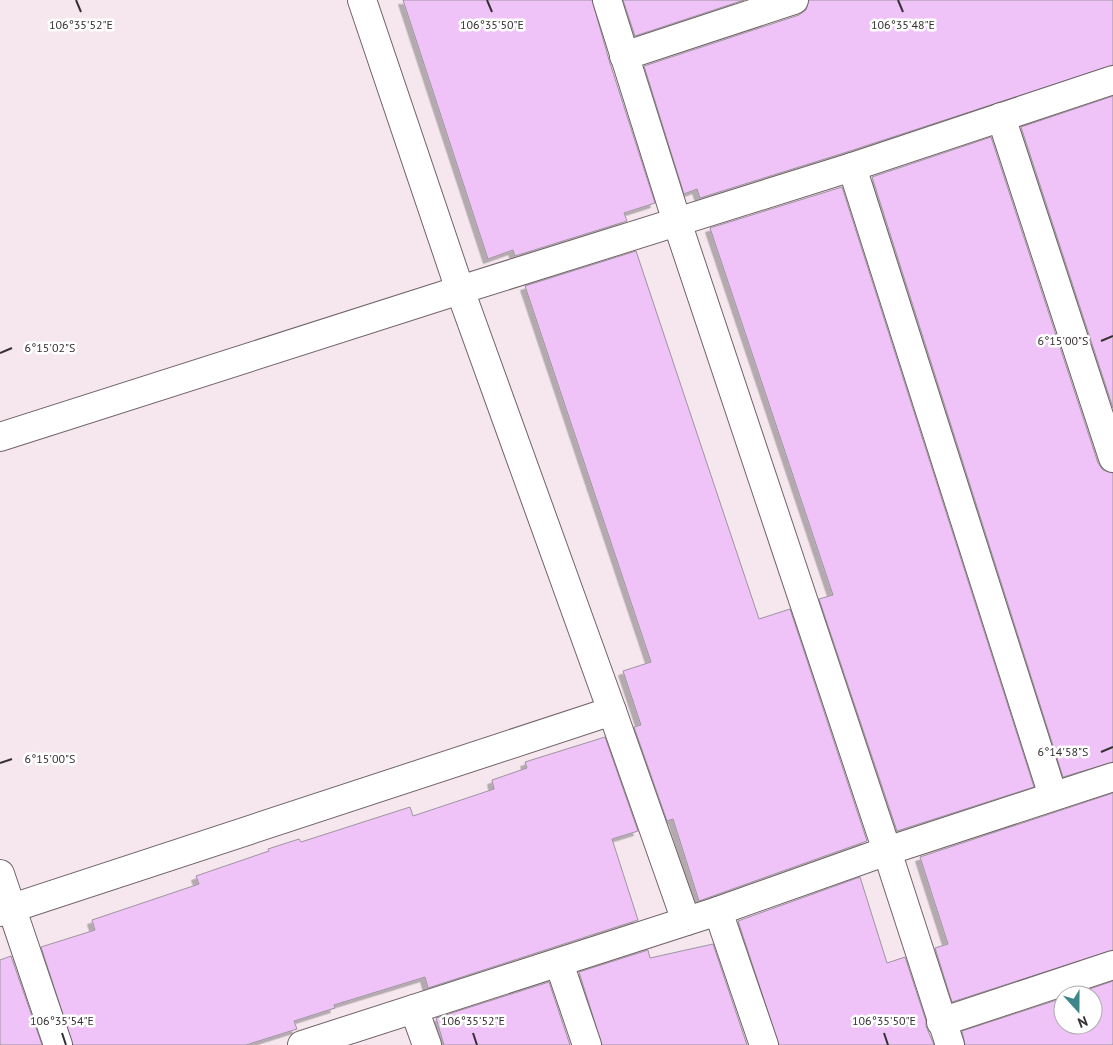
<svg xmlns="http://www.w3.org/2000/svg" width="1113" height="1045" font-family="'PT Sans',sans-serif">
  <defs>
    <filter id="shadow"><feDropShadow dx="-4.5" dy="4.5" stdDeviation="0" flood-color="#0004"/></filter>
  </defs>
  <rect width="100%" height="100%" fill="#f5e7ed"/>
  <g fill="#efc3f8" stroke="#9c949e" filter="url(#shadow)">
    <polygon points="403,0 592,0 609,60 655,203 624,213 627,221 515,256 513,250 488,259"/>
    <polygon points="623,0 744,0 635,36"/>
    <polygon points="809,0 1113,0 1113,65 847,152 700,198 697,189 684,194 644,66 799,15 806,10"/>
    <polygon points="1113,96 1113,408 1021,127"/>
    <polygon points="991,137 1098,463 1103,470 1113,473 1113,762 1063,777 872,177"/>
    <polygon points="842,187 1034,787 897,831 819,599 833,595 710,228"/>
    <polygon points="636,251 759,619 790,609 867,841 699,901 673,819 667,821 634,727 641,725 623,671 651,662 525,286"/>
    <polygon points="605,737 638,831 612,839 638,920 428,988 425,977 334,1005 335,1008 294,1021 297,1029 246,1045 73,1045 41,947 95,930 92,920 199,884 196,876 269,851 268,849 299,839 301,842 410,807 413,816 494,789 492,780 527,768 525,762"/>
    <polygon points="1113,793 1113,950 952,1002 935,948 948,944 920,857"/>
    <polygon points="860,877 887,963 905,957 926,1021 926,1026 934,1045 779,1045 738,921"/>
    <polygon points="713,944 747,1045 602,1045 579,972 648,950 650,958"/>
    <polygon points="11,956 42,1045 0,1045 0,960"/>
    <polygon points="1113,981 1113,1045 965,1045 962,1031 1063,998 1063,1025 1093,1025 1093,995 1072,995"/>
    <polygon points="549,982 570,1045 444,1045 436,1018"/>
  </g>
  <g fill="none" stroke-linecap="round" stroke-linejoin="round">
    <defs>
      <g id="street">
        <polyline points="362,0 460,290 612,711 686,921"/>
        <polyline points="607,0 677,222 887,851 950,1045"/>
        <polyline points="624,56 794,0"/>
        <polyline points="1001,117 1113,458"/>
        <polyline points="852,167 1053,796"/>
        <polyline points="0,437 460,290 852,167 1113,80"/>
        <polyline points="0,874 58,1045"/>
        <polyline points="718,911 764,1045"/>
        <polyline points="0,912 612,711"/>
        <polyline points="559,963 587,1045"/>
        <polyline points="414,1009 427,1045"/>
        <polyline points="941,1022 1113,965"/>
        <polyline points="302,1045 718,911 887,851 1113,777"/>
      </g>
    </defs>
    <use href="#street" stroke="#716469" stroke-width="30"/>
    <use href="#street" stroke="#fff" stroke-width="28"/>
  </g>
  <path fill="none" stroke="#353032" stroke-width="2" d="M76,0L81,12M487,0L492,12M898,0L903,12M1101,341L1113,336M0,353L12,348M1101,752L1113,747M0,763L12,759M62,1033L66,1045M473,1033L477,1045M884,1033L888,1045"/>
  <g font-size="12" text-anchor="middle" fill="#353032" stroke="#fff" stroke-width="5" stroke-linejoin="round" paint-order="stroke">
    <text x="903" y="29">106°35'48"E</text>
    <text x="81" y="29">106°35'52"E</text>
    <text x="492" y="29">106°35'50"E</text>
    <text x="1063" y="345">6°15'00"S</text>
    <text x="50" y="352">6°15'02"S</text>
    <text x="1063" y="756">6°14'58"S</text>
    <text x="50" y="763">6°15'00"S</text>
    <text x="62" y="1025">106°35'54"E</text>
    <text x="473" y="1025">106°35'52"E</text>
    <text x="884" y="1025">106°35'50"E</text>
  </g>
  <g transform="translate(1078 1010) rotate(159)"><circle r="24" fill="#ffffff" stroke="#aeacad"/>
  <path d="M0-4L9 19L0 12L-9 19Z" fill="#3e8689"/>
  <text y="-8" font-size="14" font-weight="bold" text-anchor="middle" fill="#353032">N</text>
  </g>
</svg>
